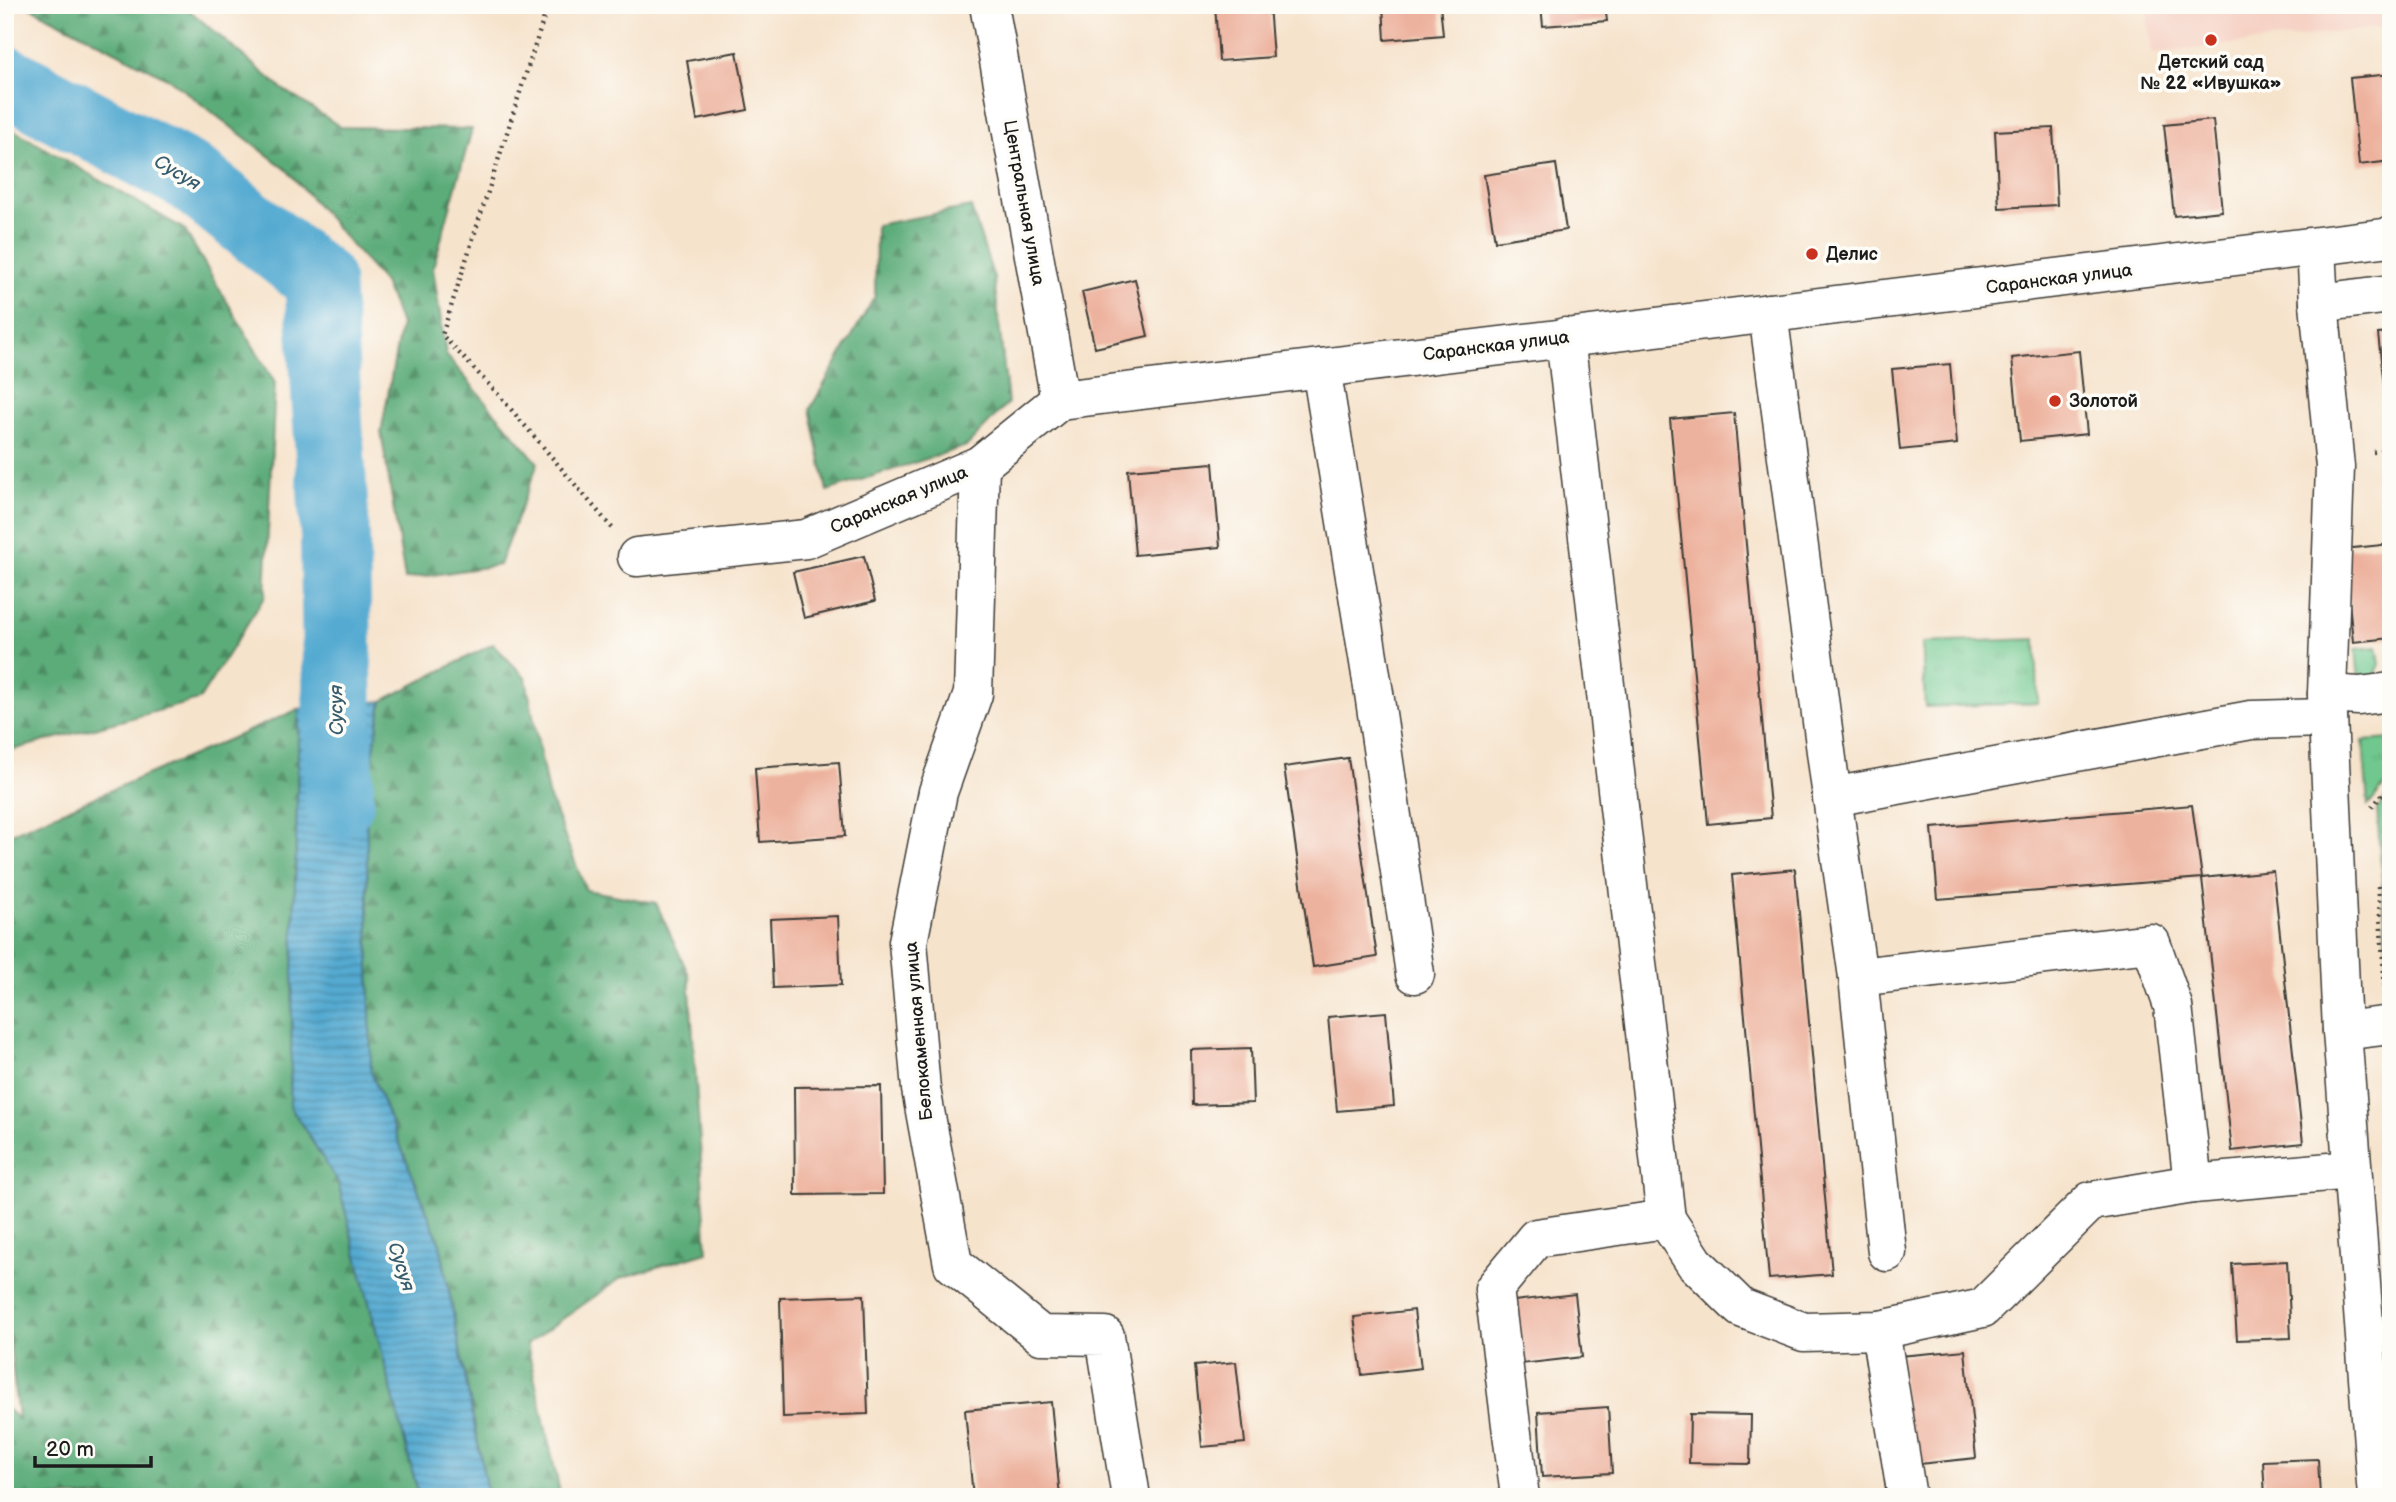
<svg xmlns="http://www.w3.org/2000/svg" width="2396" height="1502" font-family="'Balsamiq Sans',sans-serif">
  <defs>
    <pattern id="grass-tufts" width="24" height="20" patternUnits="userSpaceOnUse" patternTransform="scale(1.75)"><rect width="24" height="20" fill="#70c88e"/><path d="M3 7l-1-3M5 7V3M7 7l1-3M15 17l-1-3M17 17v-4M19 17l1-3" fill="none" stroke="#60ab7a"/></pattern>
    <pattern id="forest-firs" width="22" height="20" patternUnits="userSpaceOnUse" patternTransform="scale(1.75)"><rect width="22" height="20" fill="#5cac79"/><path d="M5 1l3.5 6h-7zM16 11l3.5 6h-7z" fill="#4b8b62"/></pattern>
    <pattern id="water-rules" width="6" height="5" patternUnits="userSpaceOnUse" patternTransform="scale(1.75)"><rect width="6" height="5" fill="#55aad1"/><path d="M0 2.5h6" fill="none" stroke="#468aa9"/></pattern>
  </defs>
  <rect width="100%" height="100%" fill="#fdfcf7"/>
  <filter id="ink" filterUnits="userSpaceOnUse"><feTurbulence type="fractalNoise" baseFrequency=".0143" numOctaves="2"/><feDisplacementMap in="SourceGraphic" scale="14" xChannelSelector="R" yChannelSelector="G"/><feConvolveMatrix kernelMatrix="1 2 1 2 8 2 1 2 1" color-interpolation-filters="sRGB"/></filter>
  <filter id="wash" filterUnits="userSpaceOnUse"><feTurbulence type="fractalNoise" baseFrequency=".00686" numOctaves="4" result="noise"/><feDisplacementMap in="SourceGraphic" scale="28" xChannelSelector="R" yChannelSelector="G"/><feGaussianBlur stdDeviation="1.57" result="paint"/><feColorMatrix in="noise" values="0 0 0 0 0 0 0 0 0 0 0 0 0 0 0 0 0 1.4 0 .05"/><feComposite in="paint" operator="in"/></filter>
  <g filter="url(#wash)">
    <rect width="100%" height="100%" fill="#f6e3cc"/>
    <g fill="#f6d2c5">
      <polygon points="2146,5 2391,5 2391,26 2152,54"/>
      <polygon points="2391,1088 2391,1222 2375,1096 2376,1090"/>
    </g>
    <g fill="url(#grass-tufts)" stroke="#467255" stroke-width="2">
      <polygon points="2036,639 2038,703 1925,707 1922,643"/>
      <polygon points="2377,647 2380,664 2375,676 2359,681 2356,649"/>
      <polygon points="2391,739 2391,778 2368,806 2363,741"/>
      <polygon points="2391,793 2391,990 2390,990 2377,809"/>
    </g>
    <g fill="url(#forest-firs)" stroke="#3c644a" stroke-width="2">
      <polygon points="26,5 183,5 281,88 341,127 472,129 433,268 446,355 538,463 499,565 405,579 381,432 401,324 384,283 287,170 169,79"/>
      <polygon points="5,125 184,229 275,383 265,596 199,700 5,752"/>
      <polygon points="971,207 994,278 1008,403 967,446 827,491 810,409 875,296 876,225"/>
      <polygon points="493,644 526,678 548,794 586,890 656,903 689,975 707,1252 621,1278 527,1344 561,1497 488,1497 440,1244 371,1072 366,797 382,701"/>
      <polygon points="299,709 290,1106 338,1182 419,1497 5,1497 5,1407 18,1419 5,1298 5,836"/>
    </g>
    <polygon fill="url(#water-rules)" stroke="#386376" stroke-width="2" points="382,701 366,797 371,1072 440,1244 488,1497 419,1497 338,1182 290,1106 299,709"/>
    <g fill="none" stroke-linecap="round" stroke-linejoin="round">
      <polyline stroke="#55aad1" stroke-width="70" points="5,80 190,177 319,280 335,536 339,802"/>
    </g>
    <g id="blocks">
      <g fill="#edb29e">
        <polygon points="1215,5 1269,5 1273,57 1219,61"/>
        <polygon points="1383,5 1440,5 1443,35 1385,40"/>
        <polygon points="1541,5 1605,5 1607,21 1543,26"/>
        <polygon points="737,52 748,110 697,120 687,61"/>
        <polygon points="2391,74 2391,161 2359,165 2350,78"/>
        <polygon points="2213,120 2222,211 2174,216 2164,125"/>
        <polygon points="2053,128 2057,205 1999,208 1995,131"/>
        <polygon points="1556,164 1566,230 1495,241 1484,175"/>
        <polygon points="1135,279 1148,336 1095,348 1082,292"/>
        <polygon points="2391,333 2391,402 2386,403 2378,334"/>
        <polygon points="2079,351 2087,434 2020,441 2012,358"/>
        <polygon points="1950,364 1957,444 1900,450 1892,369"/>
        <polygon points="1734,413 1771,818 1708,824 1670,419"/>
        <polygon points="1213,463 1220,547 1135,555 1128,470"/>
        <polygon points="2391,544 2391,638 2353,642 2344,549"/>
        <polygon points="864,556 875,601 804,618 793,572"/>
        <polygon points="1348,758 1377,957 1313,967 1284,767"/>
        <polygon points="839,762 845,836 760,842 755,768"/>
        <polygon points="2192,805 2202,878 1938,899 1932,828"/>
        <polygon points="1795,869 1832,1274 1769,1279 1732,875"/>
        <polygon points="2273,871 2303,1143 2232,1151 2202,878"/>
        <polygon points="838,916 841,985 773,988 770,919"/>
        <polygon points="1386,1012 1394,1106 1337,1111 1328,1017"/>
        <polygon points="1251,1048 1253,1103 1192,1105 1191,1050"/>
        <polygon points="881,1086 883,1194 795,1195 794,1087"/>
        <polygon points="2287,1261 2291,1338 2237,1340 2232,1264"/>
        <polygon points="1575,1294 1582,1357 1521,1364 1514,1301"/>
        <polygon points="864,1295 868,1414 783,1417 780,1298"/>
        <polygon points="1414,1310 1421,1368 1362,1375 1354,1317"/>
        <polygon points="1965,1350 1976,1458 1910,1465 1900,1356"/>
        <polygon points="1236,1362 1245,1443 1202,1447 1194,1366"/>
        <polygon points="1051,1402 1060,1497 973,1497 965,1410"/>
        <polygon points="1608,1407 1612,1473 1542,1477 1538,1412"/>
        <polygon points="1690,1414 1751,1415 1750,1464 1689,1463"/>
        <polygon points="2318,1459 2320,1497 2265,1497 2263,1461"/>
      </g>
    </g>
  </g>
  <g filter="url(#ink)">
    <use href="#blocks" fill-opacity="0" stroke="#3d3a36" stroke-width="2"/>
    <g fill="none" stroke-linecap="round" stroke-linejoin="round">
      <defs>
        <g id="minor">
          <polyline points="989,5 1060,400"/>
          <polyline points="2316,248 2319,303 2335,467 2327,694 2342,1031 2377,1497"/>
          <polyline points="2319,303 2391,294"/>
          <polyline points="1768,313 1832,797 1858,977 1887,1252"/>
          <path d="M1565,337C1596,632 1634,925 1666,1219"/>
          <polyline points="1321,368 1374,693 1415,974"/>
          <polyline points="980,465 973,694 938,792 908,942 921,1089 953,1264 1041,1335 1105,1336 1131,1497"/>
          <polyline points="637,557 806,539 980,465 1060,400 2391,237"/>
          <polyline points="2327,694 2359,696 2391,692"/>
          <polyline points="1832,797 2251,720 2328,718"/>
          <polyline points="1858,977 2151,943 2173,1006 2193,1184"/>
          <polyline points="2342,1031 2391,1025"/>
          <polyline points="1880,1330 1907,1497"/>
          <polyline points="1520,1497 1494,1289 1536,1238 1666,1219 1695,1263 1741,1308 1804,1332 1880,1330 1983,1308 2091,1201 2193,1184 2352,1170"/>
        </g>
      </defs>
      <use href="#minor" stroke="#3d3a36" stroke-width="41"/>
      <g stroke="#3d3a36" stroke-width="4.5" stroke-dasharray="2 5" stroke-linecap="butt">
        <polyline points="548,5 442,335 497,393 613,529"/>
        <polyline points="2373,452 2391,450"/>
        <polyline points="2372,807 2391,784"/>
        <polyline points="2378,886 2385,989"/>
      </g>
      <use href="#minor" stroke="#fff" stroke-width="38"/>
    </g>
  </g>
  <g fill="#c8321e" stroke="#fdfcf7" stroke-width="2.5">
    <circle cx="2211" cy="40" r="7"/>
    <circle cx="1812" cy="254" r="7"/>
    <circle cx="2055" cy="401" r="7"/>
  </g>
  <g text-anchor="middle" dominant-baseline="central" stroke-width="7" stroke-linejoin="round" paint-order="stroke">
    <g font-size="18" font-weight="bold" fill="#1c1c1c" stroke="#fdfcf7" text-anchor="start">
      <text x="2211" y="62" text-anchor="middle">Детский сад<tspan x="2211" dy="21">№ 22 «Ивушка»</tspan></text>
      <text x="1826" y="254">Делис</text>
      <text x="2069" y="401">Золотой</text>
    </g>
    <g font-size="18" fill="#1c1c1c" stroke="#fdfcf7">
      <text transform="translate(1024 203) rotate(80)">Центральная улица</text>
      <text transform="translate(2059 279) rotate(-7)">Саранская улица</text>
      <text transform="translate(1496 346) rotate(-7)">Саранская улица</text>
      <text transform="translate(899 500) rotate(-23)">Саранская улица</text>
      <text transform="translate(919 1031) rotate(-95)">Белокаменная улица</text>
    </g>
    <g font-size="19" font-style="italic" fill="#365c6d" stroke="#fdfcf7">
      <text transform="translate(177 173) rotate(31)">Сусуя</text>
      <text transform="translate(337 710) rotate(-91)">Сусуя</text>
      <text transform="translate(401 1267) rotate(72)">Сусуя</text>
    </g>
  </g>
  <rect width="2396" height="1502" fill="none" stroke="#fdfcf7" stroke-width="28"/>
  <path d="M35 1456v10h116v-10" fill="none" stroke="#1c1c1c" stroke-width="3.5"/>
  <text x="46" y="1456" font-size="21" fill="#1c1c1c" stroke="#fdfcf7" stroke-width="5" paint-order="stroke">20 m</text>
</svg>
